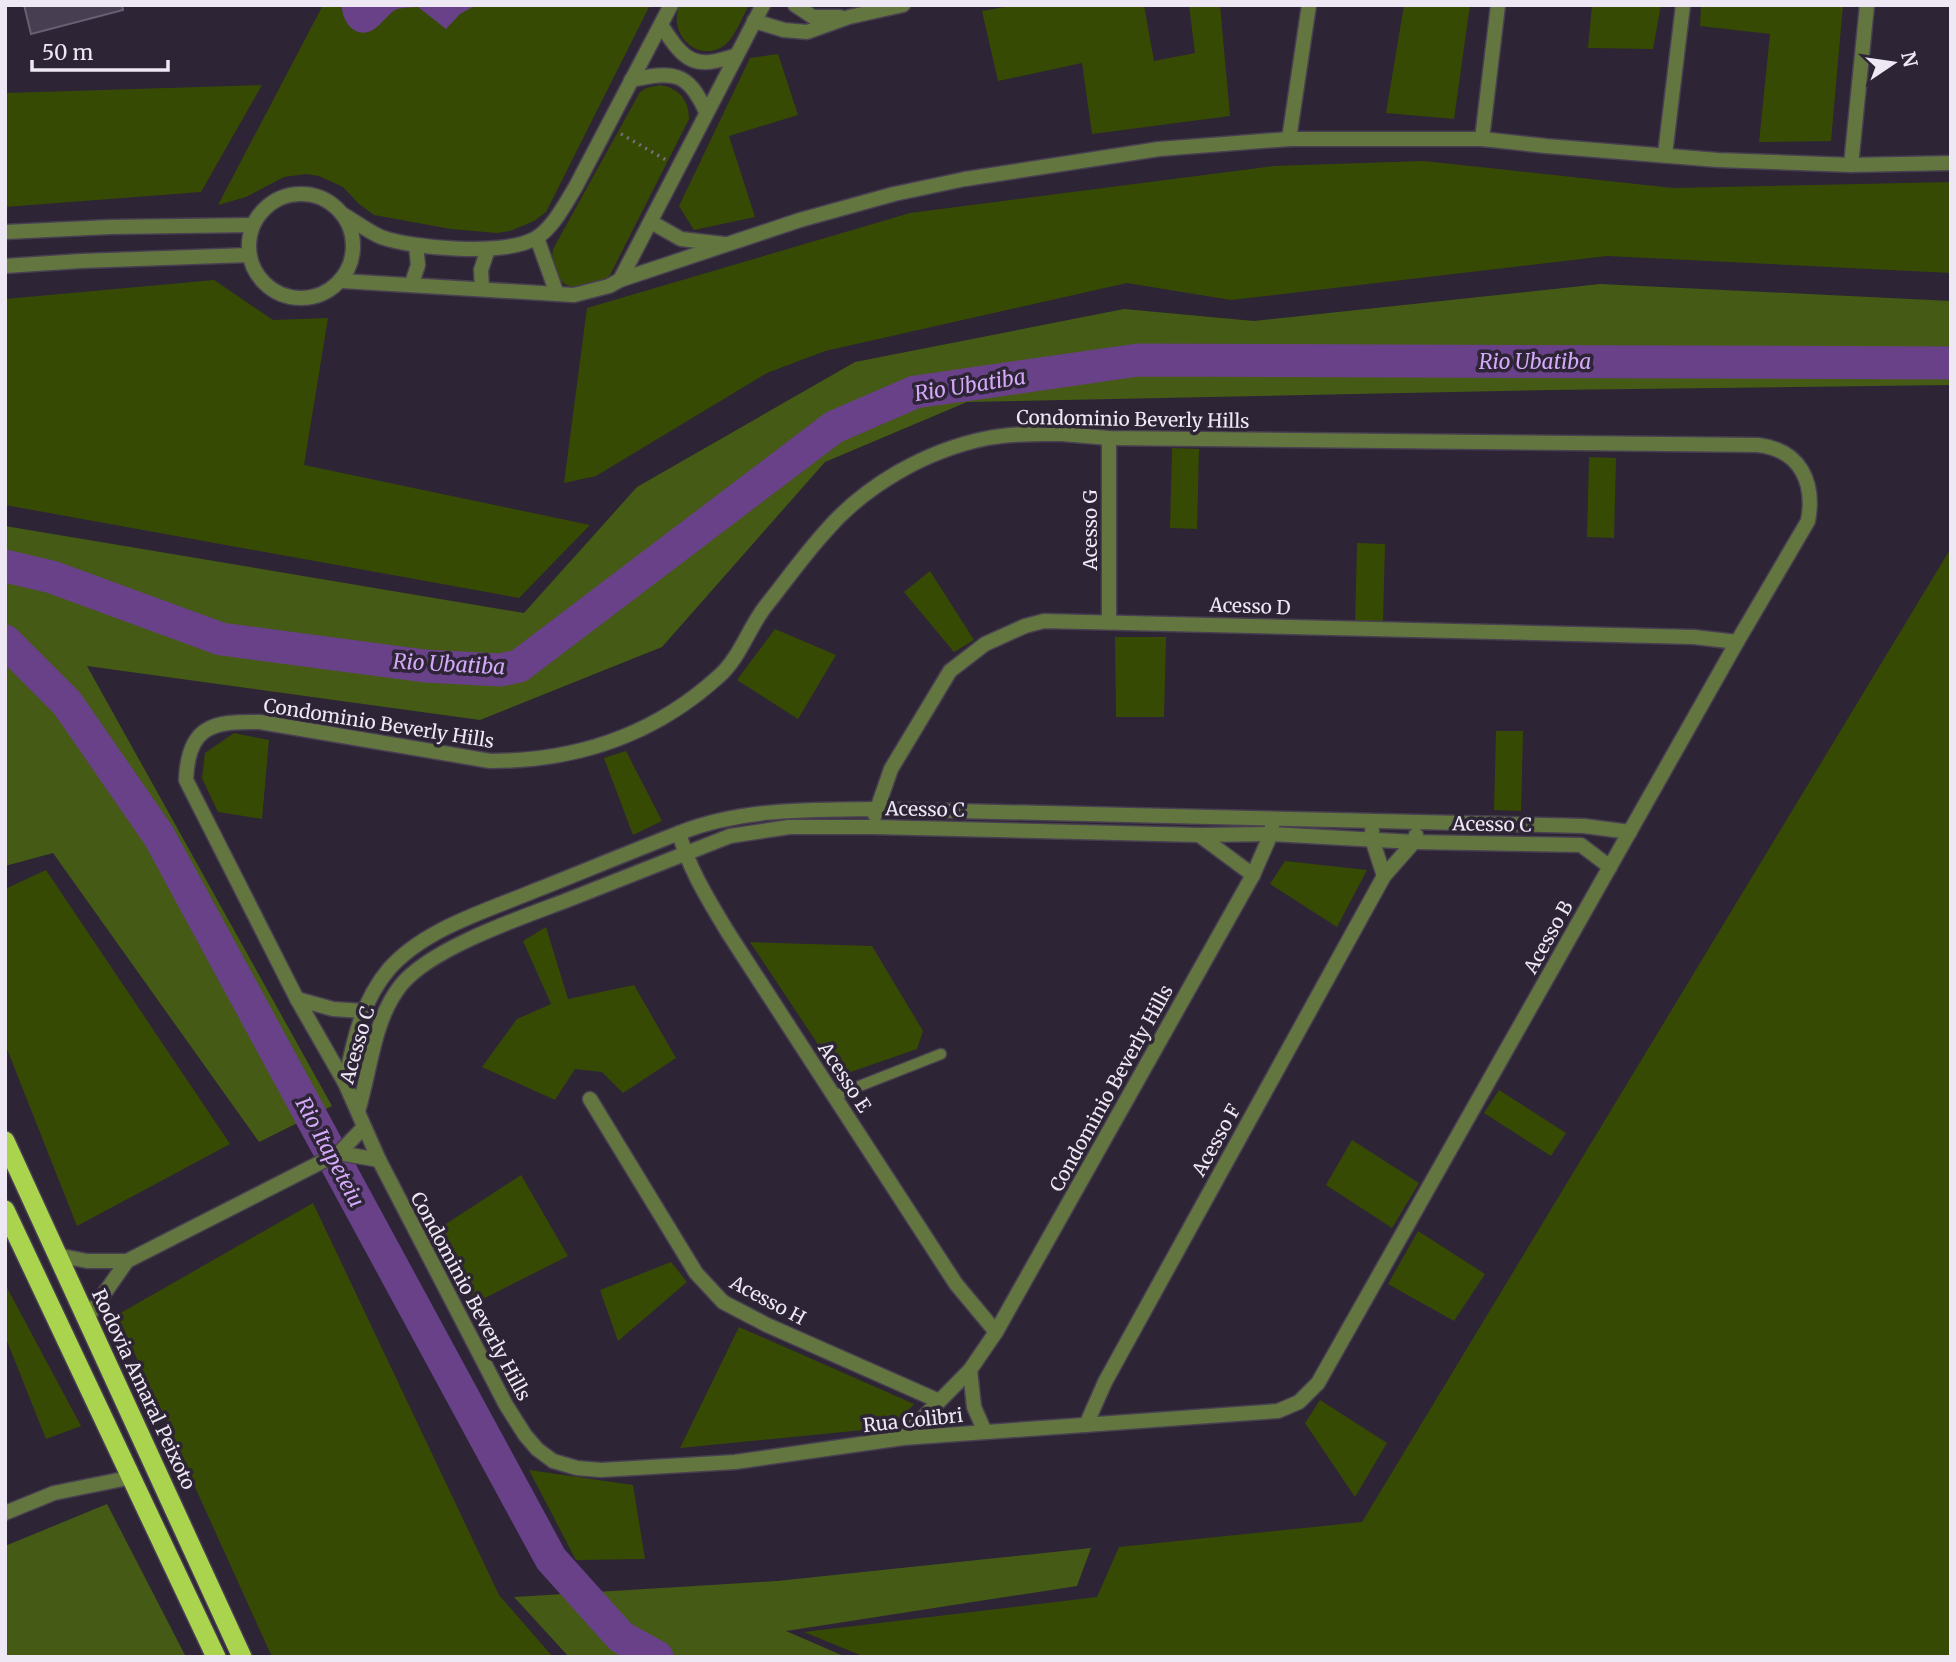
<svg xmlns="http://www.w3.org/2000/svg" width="1956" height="1662" font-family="Merriweather,serif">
  <rect width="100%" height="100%" fill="#2d2436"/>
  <g fill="#374a03">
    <polygon points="323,5 650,5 546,212 534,221 510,231 497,233 451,229 374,215 359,204 343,187 319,176 306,174 284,177 246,197 218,205"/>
    <path d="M680,5H749C742,17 736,35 726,44C700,66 666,34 680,5Z"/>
    <polygon points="1016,5 1144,5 1154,61 1195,53 1189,5 1220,5 1230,116 1092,134 1082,63 998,81 982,11"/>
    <polygon points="1404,5 1470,5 1454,119 1386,113"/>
    <polygon points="1592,5 1661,5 1653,49 1588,48"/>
    <polygon points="1701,5 1843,5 1831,141 1759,142 1770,34 1700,26"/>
    <polygon points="778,54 798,115 729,136 755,217 694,230 679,206 750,58"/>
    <polygon points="262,85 201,192 5,207 5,93"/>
    <path d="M660,85C679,88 689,100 689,119L610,275C604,282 598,283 590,286C564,294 549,274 553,249L640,92L646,88Z"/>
    <polygon points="1424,161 1673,188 1951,182 1951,273 1607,256 1231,300 1127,283 825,351 767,373 596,476 564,483 587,308 910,213 1273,166"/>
    <polygon points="214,280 273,320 328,318 304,465 590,525 519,598 5,505 5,299"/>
    <polygon points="1172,448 1199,449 1197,529 1170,528"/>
    <polygon points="1589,457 1616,458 1614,538 1587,537"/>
    <polygon points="1357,543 1385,544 1383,623 1355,623"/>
    <polygon points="1951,548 1951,1657 865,1657 804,1632 1097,1597 1119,1547 1362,1522"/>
    <polygon points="930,571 974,640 954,652 904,592"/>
    <polygon points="775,629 836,655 798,719 737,680"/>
    <polygon points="1115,637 1166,637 1164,717 1116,717"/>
    <polygon points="1496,731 1523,731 1521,811 1494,810"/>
    <polygon points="234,733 269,740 262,819 218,812 202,778 205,753"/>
    <polygon points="626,751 662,821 633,835 604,758"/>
    <polygon points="1285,861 1367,870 1337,927 1270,884"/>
    <polygon points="46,870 230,1144 77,1226 5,1044 5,889"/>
    <polygon points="546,927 568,999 634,985 676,1058 623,1093 602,1072 575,1069 555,1100 482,1067 517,1019 551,1004 523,941"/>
    <polygon points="750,942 872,946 923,1031 917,1049 839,1076"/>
    <polygon points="1499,1090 1566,1133 1551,1156 1484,1113"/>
    <polygon points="1352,1140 1419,1183 1392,1228 1326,1185"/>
    <polygon points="521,1175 568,1256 475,1303 435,1231"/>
    <polygon points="313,1203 499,1595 553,1657 272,1657 117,1315"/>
    <polygon points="1418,1231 1485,1274 1454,1321 1388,1284"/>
    <polygon points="671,1262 687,1282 618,1341 600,1290"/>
    <polygon points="5,1284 81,1426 46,1439 5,1336"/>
    <polygon points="739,1327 914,1404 894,1427 680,1448"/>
    <polygon points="1320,1400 1387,1443 1355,1497 1305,1423"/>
    <polygon points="529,1470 633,1485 645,1559 576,1560"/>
  </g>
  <g fill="#455a15">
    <polygon points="1600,284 1951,301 1951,385 1551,390 967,402 825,462 662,647 480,720 87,666 332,1106 259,1142 53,853 5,866 5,526 524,613 637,487 855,362 1124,309 1254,321"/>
    <polygon points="107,1504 186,1657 5,1657 5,1546"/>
    <polygon points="1091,1548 1077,1586 786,1631 846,1657 569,1657 514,1597 777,1581"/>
  </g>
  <path fill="#694188" d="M342,5H476L460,14L446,29L418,7C411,8 401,7 395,10C387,15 382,24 374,29C357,41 341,22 342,5Z"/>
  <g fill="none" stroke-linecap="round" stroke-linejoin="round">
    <g stroke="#694188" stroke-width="33">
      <polyline points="5,566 52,577 221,639 425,666 500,670 519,666 834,427 915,392 1138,360 1951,363"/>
      <polyline points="5,641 67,703 159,836 551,1559 621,1637 657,1657"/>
    </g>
  </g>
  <polygon fill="#483e51" stroke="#695e73" stroke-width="2" points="24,5 122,5 123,10 31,34"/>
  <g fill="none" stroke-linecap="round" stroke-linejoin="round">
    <defs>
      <polyline id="service" points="834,1096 941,1054"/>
      <g id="minor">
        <polyline points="795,5 813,17 840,17"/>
        <polyline points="754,21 784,30 807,32 849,17 903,5"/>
        <path d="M661,25C685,62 694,70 737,55"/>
        <path d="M631,80C673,71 688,71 706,112"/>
        <polyline points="1289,139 1309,5"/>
        <polyline points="1482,139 1498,5"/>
        <polyline points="1665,154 1683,5"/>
        <polyline points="1851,165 1867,5"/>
        <circle cx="301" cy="246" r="52"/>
        <path d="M344,215C356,222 369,232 381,237C414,249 505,256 536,238C553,228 565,204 575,188L671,5"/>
        <polyline points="651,222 681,239 724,244"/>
        <polyline points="5,232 110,227 253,225"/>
        <polyline points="537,238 557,294"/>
        <polyline points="5,266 81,261 249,255"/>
        <polyline points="620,280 800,220 894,194 965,179 1159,149 1289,139 1482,139 1546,146 1718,160 1851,165 1951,163"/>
        <polyline points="342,281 574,295 609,286 620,280 763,5"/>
        <polyline points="412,283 418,265 416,245"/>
        <polyline points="482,289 481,270 488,249"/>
        <path d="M1062,434L1109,438L1758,445C1801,450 1815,483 1808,521L1737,642L1318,1383L1299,1402L1278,1411L903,1438L735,1462L601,1470L577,1468L553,1461L537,1449L525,1435L506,1405L379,1160L345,1083L297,999L186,780C188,726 212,721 260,722L490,761C577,761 653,736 718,677C740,658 748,629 765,607C785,582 804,555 825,532C865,485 927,450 988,438C1012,433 1038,434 1062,434Z"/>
        <polyline points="1109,438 1109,622"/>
        <polyline points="875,815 891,769 950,671 985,644 1025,626 1044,621 1694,637 1737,642"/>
        <polyline points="1372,830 1372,839 1384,876"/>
        <path d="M679,833C689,869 708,899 727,931L956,1284L996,1332"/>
        <polyline points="1199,835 1253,875"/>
        <polyline points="297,999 333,1009 363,1011"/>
        <path d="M345,1083C353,1043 361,1002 389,969C424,929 486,911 534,891C582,872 630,852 679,833C742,808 808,810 876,809L1584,826L1630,832"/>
        <polyline points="590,1099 696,1273 723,1302 767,1325 939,1401"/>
        <path d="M358,1111C371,1069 373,1020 401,985C431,948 520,918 565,901C620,879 675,858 730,836L789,827H873L1199,835L1271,834L1414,842L1581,845L1610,867"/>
        <polyline points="339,1153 379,1160"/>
        <polyline points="57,1255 87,1261 127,1261 339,1153 364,1127"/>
        <polyline points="87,1318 127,1261"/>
        <polyline points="1086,1425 1105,1382 1384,876 1414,842 1416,835"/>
        <polyline points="985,1432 974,1407 970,1370 996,1332 1253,875 1271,834 1272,826"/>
        <polyline points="903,1438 970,1370"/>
        <polyline points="5,1513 54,1493 133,1477"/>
      </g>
      <g id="trunk">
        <polyline points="5,1141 242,1657"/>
        <polyline points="5,1210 216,1657"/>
      </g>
    </defs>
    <use href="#service" stroke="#483f51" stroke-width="13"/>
    <use href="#minor" stroke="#483f51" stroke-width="17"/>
    <use href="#trunk" stroke="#483f51" stroke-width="22"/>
    <polyline stroke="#787080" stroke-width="3.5" stroke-dasharray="2 5" stroke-linecap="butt" points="621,134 666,160"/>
    <use href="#service" stroke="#637640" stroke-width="10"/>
    <use href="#minor" stroke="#637640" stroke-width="14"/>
    <use href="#trunk" stroke="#aad44d" stroke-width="19"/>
  </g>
  <g text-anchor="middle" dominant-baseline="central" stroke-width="7" stroke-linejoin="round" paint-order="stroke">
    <g font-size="19" fill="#eee8f4" stroke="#2d2436">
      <text transform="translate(1133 419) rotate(1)">Condominio Beverly Hills</text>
      <text transform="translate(1090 530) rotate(-90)">Acesso G</text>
      <text transform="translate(1250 606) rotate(2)">Acesso D</text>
      <text transform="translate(379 723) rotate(9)">Condominio Beverly Hills</text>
      <text transform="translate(925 809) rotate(1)">Acesso C</text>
      <text transform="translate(1492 824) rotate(1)">Acesso C</text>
      <text transform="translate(1548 937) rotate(-61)">Acesso B</text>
      <text transform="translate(357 1045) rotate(-74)">Acesso C</text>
      <text transform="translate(845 1077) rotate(57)">Acesso E</text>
      <text transform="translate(1111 1088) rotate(-61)">Condominio Beverly Hills</text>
      <text transform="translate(1216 1140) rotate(-61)">Acesso F</text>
      <text transform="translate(471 1296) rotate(62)">Condominio Beverly Hills</text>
      <text transform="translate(768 1300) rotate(28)">Acesso H</text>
      <text transform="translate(144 1389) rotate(65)">Rodovia Amaral Peixoto</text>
      <text transform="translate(913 1420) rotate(-6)">Rua Colibri</text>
    </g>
    <g font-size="21" font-style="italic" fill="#d4a9f9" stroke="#2d2436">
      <text x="1535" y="361">Rio Ubatiba</text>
      <text transform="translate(970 385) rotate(-9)">Rio Ubatiba</text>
      <text transform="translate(449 664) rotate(3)">Rio Ubatiba</text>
      <text transform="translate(330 1152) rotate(62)">Rio Itapeteiu</text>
    </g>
  </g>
  <rect width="1956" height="1662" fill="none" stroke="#eee8f4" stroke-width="14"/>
  <g transform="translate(1893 63) rotate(77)" stroke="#2d2436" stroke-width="5" paint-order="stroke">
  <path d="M0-5L12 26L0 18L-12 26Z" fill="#eee8f4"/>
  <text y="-10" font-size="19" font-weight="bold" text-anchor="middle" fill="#eee8f4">N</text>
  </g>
  <path d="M32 60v10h136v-10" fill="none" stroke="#eee8f4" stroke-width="3.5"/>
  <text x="42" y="60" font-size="21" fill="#eee8f4" stroke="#2d2436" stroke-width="5" paint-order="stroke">50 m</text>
</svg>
